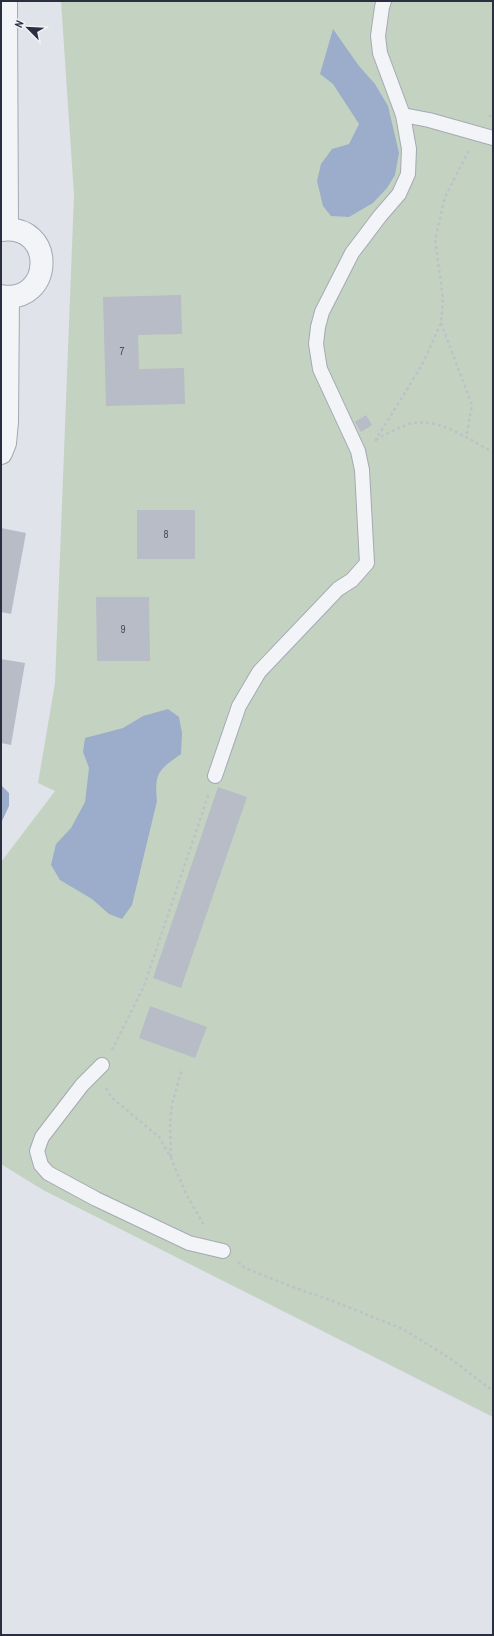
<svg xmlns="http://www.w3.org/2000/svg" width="494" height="1636" font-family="'Archivo Narrow',sans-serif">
  <rect width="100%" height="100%" fill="#e0e3e9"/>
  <polygon fill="#c4d3c1" points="61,1 493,1 493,1417 43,1190 1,1164 1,862 55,791 38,783 55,683 74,195"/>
  <g fill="#9badca">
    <polygon points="333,29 359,66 375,84 388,106 399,153 395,175 387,188 373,203 349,217 331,216 323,206 317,181 321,164 332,149 349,144 359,124 333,84 320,74"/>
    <path d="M168,709L179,717L182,733L181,754C159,770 154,772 157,801L132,905L122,919L109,914L92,899L60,880L51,865L56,844L71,828L85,802L89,768L83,752L85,738L123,728L143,716Z"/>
    <polygon points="1,785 9,793 9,806 1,823"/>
  </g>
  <g fill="#b7bcc6">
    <polygon points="181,295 182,334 138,335 139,369 184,368 185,404 106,406 103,297"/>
    <polygon points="366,415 372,425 361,432 355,422"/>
    <rect x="137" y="510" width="58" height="49"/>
    <polygon points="1,528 26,533 11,614 1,612"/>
    <polygon points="96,597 149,597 150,661 97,661"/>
    <polygon points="1,659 25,663 11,745 1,743"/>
    <polygon points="218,787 247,797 181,988 153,978"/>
    <polygon points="150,1006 207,1027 195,1058 139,1038"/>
  </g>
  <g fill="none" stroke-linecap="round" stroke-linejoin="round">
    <defs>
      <g id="lane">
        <polyline points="403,115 429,120 493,138"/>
        <polyline points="215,776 239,706 259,672 338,589 352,580 367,563 362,470 358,451 320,369 316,344 318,327 322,312 352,253 380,216 399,194 408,174 409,149 403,115 380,53 378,36 382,7 384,1"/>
        <polyline points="102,1065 82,1085 42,1137 37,1151 41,1165 48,1173 96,1199 189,1243 223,1251"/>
      </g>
      <g id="street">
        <polyline points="6,1 7,229"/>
        <path d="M1,230C57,223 53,305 1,296"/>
        <polyline points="1,453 5,443 7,422 8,297"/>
      </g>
    </defs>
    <use href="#lane" stroke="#a5a9b3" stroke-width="16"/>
    <use href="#street" stroke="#a5a9b3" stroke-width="24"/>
    <g stroke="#bec1c8" stroke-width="2.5" stroke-dasharray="3 3" stroke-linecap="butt">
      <polyline points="489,117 493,112"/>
      <polyline points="441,323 472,405 466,438"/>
      <path d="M376,440C386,434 397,428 409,424C438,416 469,440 493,452"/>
      <polyline points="375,441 422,365 441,323 443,298 435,240 445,197 469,150"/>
      <polyline points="112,1050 144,986 209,793"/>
      <polyline points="106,1088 111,1097 159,1137 171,1158 186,1194 205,1227"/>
      <polyline points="171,1157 170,1125 172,1104 182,1069"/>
      <polyline points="238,1262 245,1268 290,1286 330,1300 403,1329 451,1359 493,1391"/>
    </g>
    <use href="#lane" stroke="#f3f4f8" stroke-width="14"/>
    <use href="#street" stroke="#f3f4f8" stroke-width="22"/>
  </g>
  <g text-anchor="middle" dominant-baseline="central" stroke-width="4" stroke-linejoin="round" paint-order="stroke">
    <g font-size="11" fill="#4c5262">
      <text x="122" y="351">7</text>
      <text x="166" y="534">8</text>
      <text x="123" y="629">9</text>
    </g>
  </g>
  <rect width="494" height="1636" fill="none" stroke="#292f41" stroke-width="4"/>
  <g transform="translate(28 28) rotate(294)" stroke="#f0f2f7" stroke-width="3" paint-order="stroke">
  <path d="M0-3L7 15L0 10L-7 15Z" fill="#292f41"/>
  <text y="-6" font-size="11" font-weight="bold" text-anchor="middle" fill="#292f41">N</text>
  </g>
</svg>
